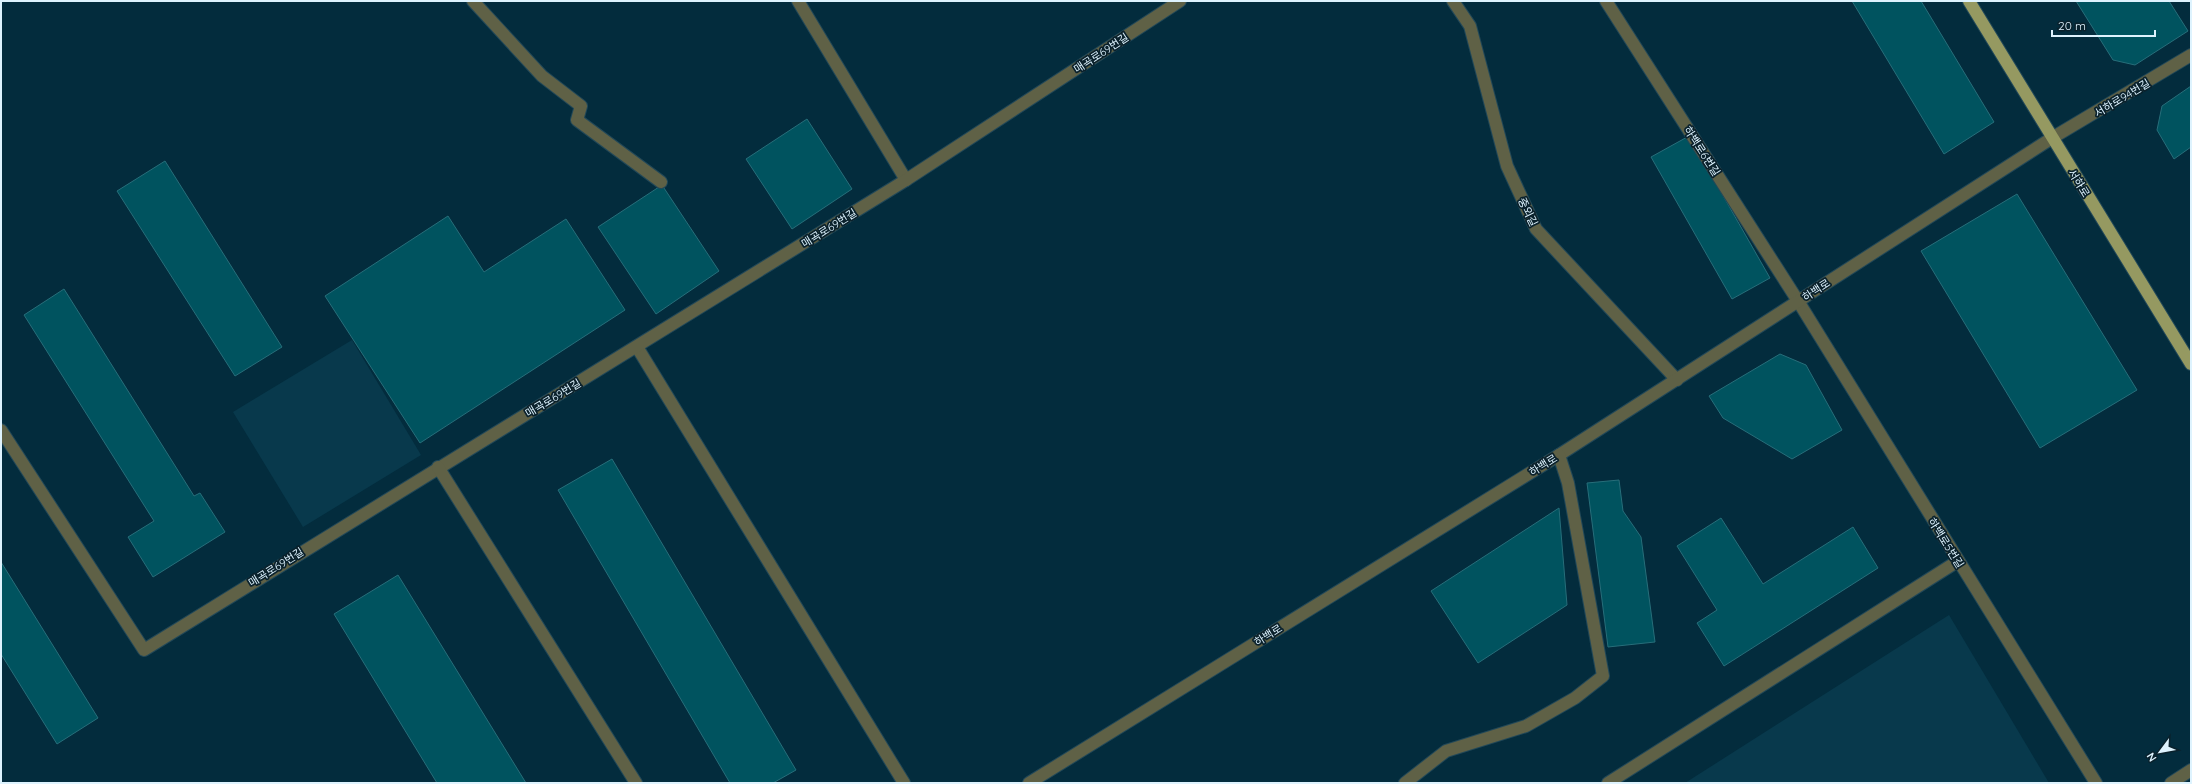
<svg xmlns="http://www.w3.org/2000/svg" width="2192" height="784" font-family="Quicksand,'Noto Sans KR',sans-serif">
  <rect width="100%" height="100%" fill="#032c3d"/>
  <g fill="#08394c">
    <polygon points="352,340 421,455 303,527 233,412"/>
    <polygon points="1949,615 2049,783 1685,783"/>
  </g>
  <g fill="#00535f" stroke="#276e7a">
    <polygon points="1852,1 1921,1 1994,122 1944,154"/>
    <polygon points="2076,1 2169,1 2188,31 2135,65 2113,60"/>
    <polygon points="2191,86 2191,147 2174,159 2157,130 2162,106"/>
    <polygon points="807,119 852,189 792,229 746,159"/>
    <polygon points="1689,136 1770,278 1732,299 1651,157"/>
    <polygon points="165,161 282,347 235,376 117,191"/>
    <polygon points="662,185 719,271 656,314 598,227"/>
    <polygon points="2017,194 2137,390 2040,448 1921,251"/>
    <polygon points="448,216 484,272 566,219 625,310 420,443 325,296"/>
    <polygon points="64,289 194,496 200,493 225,532 153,577 128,537 154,521 24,315"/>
    <polygon points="1780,354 1806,365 1842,430 1792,459 1723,418 1709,396"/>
    <polygon points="612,459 796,770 773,783 730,783 558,490"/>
    <polygon points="1619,480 1623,511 1641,537 1655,642 1608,647 1587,483"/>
    <polygon points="1559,508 1567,605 1478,663 1431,591"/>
    <polygon points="1721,518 1763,584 1853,527 1878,568 1724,666 1697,623 1717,610 1677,546"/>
    <polygon points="1,562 98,718 57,744 1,654"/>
    <polygon points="398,575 526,783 437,783 334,614"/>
  </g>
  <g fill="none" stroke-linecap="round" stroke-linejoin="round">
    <defs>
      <g id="minor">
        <polyline points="473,1 542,76 581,106 577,120 661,182"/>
        <polyline points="798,1 906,180"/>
        <polyline points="1453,1 1470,26 1507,166 1536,229 1677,380"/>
        <polyline points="1606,1 1798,301 2096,783"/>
        <polyline points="637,347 904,783"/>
        <polyline points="1,430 144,650 906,180 1180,1"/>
        <polyline points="438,467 636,783"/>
        <polyline points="1029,783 1559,455 2052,138 2191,55"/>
        <polyline points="1405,783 1446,751 1526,726 1575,698 1603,676 1568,483 1559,455"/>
        <polyline points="1608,783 1958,561"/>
        <polyline points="2171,783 2191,770"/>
      </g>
      <polyline id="major" points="1969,1 2191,364"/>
    </defs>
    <use href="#minor" stroke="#224858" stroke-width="14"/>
    <use href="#major" stroke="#224858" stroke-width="14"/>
    <use href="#minor" stroke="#5f6146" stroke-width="12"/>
    <use href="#major" stroke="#959961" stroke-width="12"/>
  </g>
  <g text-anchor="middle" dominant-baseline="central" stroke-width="3.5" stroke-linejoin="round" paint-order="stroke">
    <g font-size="11" fill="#def3fe" stroke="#0a212c">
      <text transform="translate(1101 53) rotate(-33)">매곡로69번길</text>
      <text transform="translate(2122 98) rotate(-31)">서하로94번길</text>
      <text transform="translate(1702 151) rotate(57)">하백로6번길</text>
      <text transform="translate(2079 183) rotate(58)">서하로</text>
      <text transform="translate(1528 212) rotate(64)">중외길</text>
      <text transform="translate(829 228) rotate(-32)">매곡로69번길</text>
      <text transform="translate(1816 290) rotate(-33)">하백로</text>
      <text transform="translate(553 398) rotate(-31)">매곡로69번길</text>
      <text transform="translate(1543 465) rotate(-32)">하백로</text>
      <text transform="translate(1946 543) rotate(58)">하백로5번길</text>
      <text transform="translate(276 567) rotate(-32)">매곡로69번길</text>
      <text transform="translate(1268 635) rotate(-32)">하백로</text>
    </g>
  </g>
  <rect width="2192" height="784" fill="none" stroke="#def3fe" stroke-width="4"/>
  <g transform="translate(2160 752) rotate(238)" stroke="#0a212c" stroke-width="3" paint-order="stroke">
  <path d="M0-3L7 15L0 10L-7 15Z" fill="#def3fe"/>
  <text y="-6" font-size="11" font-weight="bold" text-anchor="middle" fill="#def3fe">N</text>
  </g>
  <path d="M2052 30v6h103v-6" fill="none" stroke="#def3fe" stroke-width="2"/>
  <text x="2058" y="30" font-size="12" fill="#def3fe" stroke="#0a212c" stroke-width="3" paint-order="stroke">20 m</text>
</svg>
